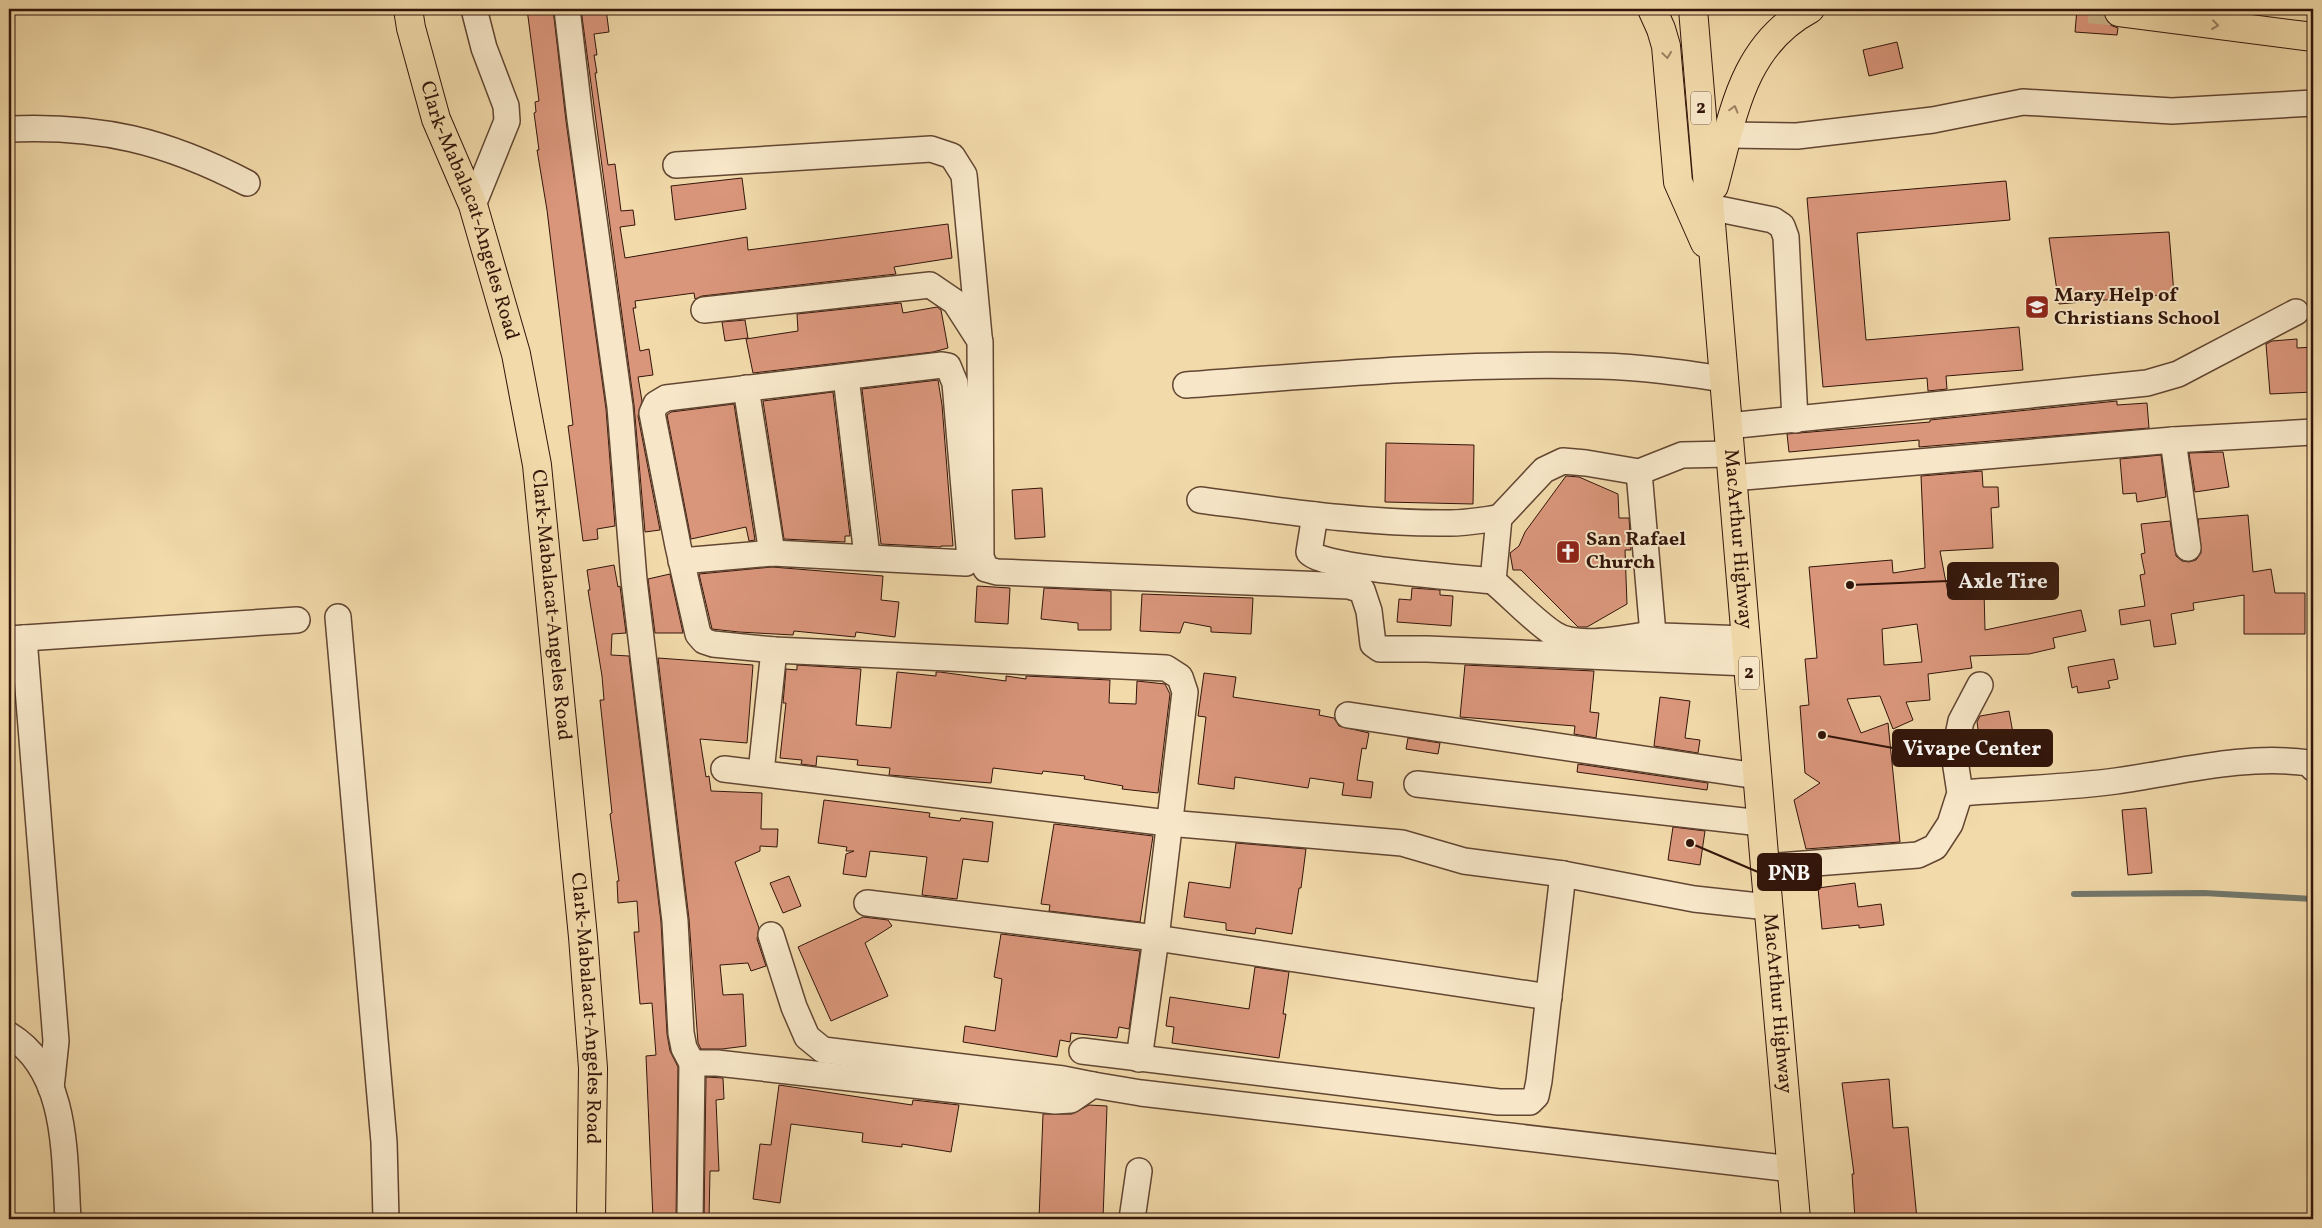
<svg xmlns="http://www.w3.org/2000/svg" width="2322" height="1228" font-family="Vollkorn,serif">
  <rect width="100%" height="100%" fill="#f2daaa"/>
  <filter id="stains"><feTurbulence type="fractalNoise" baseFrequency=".004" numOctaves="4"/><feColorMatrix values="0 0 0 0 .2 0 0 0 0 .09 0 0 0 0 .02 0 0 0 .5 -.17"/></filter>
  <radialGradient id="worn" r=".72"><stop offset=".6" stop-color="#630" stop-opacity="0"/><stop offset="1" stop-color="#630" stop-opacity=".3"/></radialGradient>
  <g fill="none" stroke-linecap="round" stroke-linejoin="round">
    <polyline stroke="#72786d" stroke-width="6" points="2074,894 2204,893 2313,899"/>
  </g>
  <g fill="#da967b" stroke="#32150a" fill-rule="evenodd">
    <polygon points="527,9 553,9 566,121 606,409 615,526 597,529 598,539 583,541 568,426 573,425 547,210 537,150 539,150 534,113 536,112 535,102 539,101"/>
    <polygon points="581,9 606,9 609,32 594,34 597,55 594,55 597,73 595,73 608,165 615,164 621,211 633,210 635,225 620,227 625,258 747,237 748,250 948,224 952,258 894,267 896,274 702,296 695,299 694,293 635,301 636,308 633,308 640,351 649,349 653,375 638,377 642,401 638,416 660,530 645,532 634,405"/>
    <polygon points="2077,9 2104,9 2105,18 2110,25 2118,28 2117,35 2075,32"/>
    <polygon points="1897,42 1903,68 1869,76 1863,50"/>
    <polygon points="742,178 746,209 675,220 671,186"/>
    <polygon points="2006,181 2010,220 1857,233 1866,340 2019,327 2023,370 1946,376 1947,389 1928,391 1927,378 1823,387 1807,198"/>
    <polygon points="2169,232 2174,294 2059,304 2049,238"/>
    <polygon points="901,303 903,313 937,307 941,310 948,348 933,352 753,373 746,339 798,331 797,314"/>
    <polygon points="745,320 748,338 725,341 722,322"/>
    <polygon points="2297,339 2297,348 2313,347 2313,392 2270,394 2266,344 2272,341"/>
    <polygon points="938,380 942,405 953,546 941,546 941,547 881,544 862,389"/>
    <polygon points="833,392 850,536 845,536 845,542 784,539 763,401"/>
    <polygon points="2117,401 2117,405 2147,403 2149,428 1919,447 1919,440 1789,452 1787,434 1930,422 1930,420"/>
    <polygon points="734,404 755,540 749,541 746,527 691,539 667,415 671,412"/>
    <polygon points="1386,443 1474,445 1473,504 1385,502"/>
    <polygon points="2223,452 2229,487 2195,492 2189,453"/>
    <polygon points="2161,455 2166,497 2137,502 2136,493 2123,494 2120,459"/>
    <path d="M1982,471L1983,487H1998L1999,507L1991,508L1993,548L1940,551L1948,593L1984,591L1985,630L2081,610L2086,631L2053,638L2055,648L2029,654L1970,656L1972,668L1928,674L1930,700L1906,702L1913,720L1893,729L1880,696L1847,699L1861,733L1888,723L1900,842L1806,849L1794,800L1820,783L1805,773L1800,706L1809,705L1805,659L1817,658L1809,567L1892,560L1893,573L1925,568L1921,476ZM1917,624L1922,662L1884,665L1882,629Z"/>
    <polygon points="1566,476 1579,477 1618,494 1619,518 1629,518 1631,550 1625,550 1627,604 1587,627 1578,627 1521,570 1513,570 1510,553 1519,546 1525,532"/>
    <polygon points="1042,488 1045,537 1015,539 1012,490"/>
    <polygon points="2248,515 2253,572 2271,569 2275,593 2305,593 2305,634 2244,634 2244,595 2193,603 2194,610 2171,614 2176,644 2154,647 2150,620 2121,625 2119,610 2145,606 2140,575 2145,574 2141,554 2145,553 2141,524 2170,521 2176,556 2182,561 2189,562 2196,560 2201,553 2198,519"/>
    <polygon points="614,565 618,587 620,586 626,633 612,634 611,655 629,656 661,922 667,1034 670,1051 678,1067 676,1219 653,1219 646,1056 656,1055 652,1003 640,1004 634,932 639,932 637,901 618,903 617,881 619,881 610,814 612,813 600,700 604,700 602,676 588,590 590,590 587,570"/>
    <polygon points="772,567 883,576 881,600 899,602 895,637 856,632 855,637 794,631 793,635 739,632 712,629 699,574"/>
    <polygon points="670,574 683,633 655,633 648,579"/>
    <polygon points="977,586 1010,588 1008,624 975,622"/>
    <polygon points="1044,588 1111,591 1111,630 1078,630 1078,623 1041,619"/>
    <polygon points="1412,588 1440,590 1440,595 1453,596 1451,626 1397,622 1399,599 1411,600"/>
    <polygon points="1142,594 1253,598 1251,634 1211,632 1211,627 1184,622 1180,633 1140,631"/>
    <polygon points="658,658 753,665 747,743 700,739 706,777 709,776 711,791 762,793 761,829 778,829 777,847 760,846 760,851 735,862 759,928 757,939 766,966 751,971 748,963 720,965 723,995 743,994 746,1046 722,1049 701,1049 698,1043 689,919"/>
    <polygon points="2114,659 2118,679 2108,681 2110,688 2078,693 2077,686 2072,688 2068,667"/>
    <polygon points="797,665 861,669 856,725 891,728 897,672 936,676 936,672 940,672 1006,681 1006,676 1026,679 1026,676 1110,680 1109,703 1136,704 1137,681 1165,684 1170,694 1158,793 1122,789 1123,786 1084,779 1085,776 1043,771 1042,774 993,768 991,783 889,775 890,768 857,765 858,760 817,756 816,766 801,764 802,760 780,758 786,703 783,703 786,669 797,670"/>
    <polygon points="1465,665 1594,671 1590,712 1599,713 1596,738 1574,734 1575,726 1460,717"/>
    <polygon points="1204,673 1236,677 1233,697 1320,710 1319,715 1334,718 1339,726 1369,733 1366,749 1362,748 1357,780 1373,782 1371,798 1342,795 1344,783 1310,778 1308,788 1235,777 1234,789 1198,784 1206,717 1198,716"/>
    <polygon points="1660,697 1690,701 1685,738 1700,740 1698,753 1654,746"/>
    <polygon points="2009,711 2015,744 1981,749 1977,722 1980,716"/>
    <polygon points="1408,738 1440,743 1438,754 1406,749"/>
    <polygon points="1578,764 1708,783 1707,790 1577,772"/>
    <polygon points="824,800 930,813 929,817 960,821 961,818 993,822 988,862 963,859 957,899 922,895 927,857 870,851 866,877 843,874 846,854 854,851 846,851 847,847 818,843"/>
    <polygon points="2146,808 2152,873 2128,875 2122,810"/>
    <polygon points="1054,824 1153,836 1140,922 1049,911 1050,905 1041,904"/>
    <polygon points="1673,827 1705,831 1700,865 1668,860"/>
    <polygon points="1236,843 1306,849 1301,888 1299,888 1292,934 1256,928 1255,934 1226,930 1226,923 1184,917 1189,882 1230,888"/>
    <polygon points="789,876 801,906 783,913 770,883"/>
    <polygon points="1855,883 1858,907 1881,904 1884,925 1859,928 1859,925 1822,929 1818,888"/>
    <polygon points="863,917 888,920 892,926 865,943 888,996 831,1021 798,947"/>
    <polygon points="1001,934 1140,951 1129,1029 1119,1027 1117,1038 1071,1033 1070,1042 1060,1040 1057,1057 963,1042 965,1026 995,1031 1002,979 994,977"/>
    <polygon points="1255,967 1289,972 1283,1014 1286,1014 1279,1058 1172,1043 1174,1027 1166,1026 1170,997 1249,1009"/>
    <polygon points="706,1077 723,1078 724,1099 716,1100 719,1171 710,1171 709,1219 704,1219"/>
    <polygon points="1889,1079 1893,1128 1908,1127 1917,1219 1855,1219 1852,1174 1854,1174 1842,1083"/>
    <polygon points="779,1085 912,1105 913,1100 959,1105 951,1152 902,1144 902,1147 862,1142 863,1133 791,1124 780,1203 753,1199 760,1144 771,1145"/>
    <polygon points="1089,1105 1107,1106 1103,1219 1039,1219 1043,1114 1072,1114"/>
  </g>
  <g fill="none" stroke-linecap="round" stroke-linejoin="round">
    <polyline stroke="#ccb38a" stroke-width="28" stroke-dasharray="28 14" stroke-linecap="butt" points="2089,9 2119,12"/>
    <defs>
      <g id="minor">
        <polyline points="567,9 580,119 620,407 634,580 675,921 681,1033 684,1048 692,1063"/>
        <path d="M9,129C100,125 166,141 247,183"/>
        <polyline points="1728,135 1797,136 1933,120 2023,102 2172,111 2313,103"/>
        <polyline points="676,165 931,149 952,156 964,175 979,336"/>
        <polyline points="473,205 507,121 506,106 484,48 474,9"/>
        <polyline points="1709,207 1773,220 1782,226 1786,237 1795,420"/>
        <polyline points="704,310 930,285 955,302 980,341 981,557 986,569 997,572 1349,586 1362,590 1369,611 1373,644 1380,649 1427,649 1748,663"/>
        <polyline points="846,377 867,556"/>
        <path d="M1186,385C1323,375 1462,362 1600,366C1642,367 1683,373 1724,379"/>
        <polyline points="746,388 772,553"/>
        <polyline points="1728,426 2147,383 2178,374 2296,312"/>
        <polyline points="2173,440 2188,548"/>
        <path d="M1730,454L1682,455L1639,472L1586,463L1563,461L1544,470L1499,518L1493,581C1513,598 1533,620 1554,634C1578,650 1626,637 1653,634L1662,636L1746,639"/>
        <polyline points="1639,472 1653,634"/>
        <polyline points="1732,478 2173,440 2313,432"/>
        <path d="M1200,500C1283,511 1367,524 1450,523C1466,523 1483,520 1499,518"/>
        <path d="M1315,515L1309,552C1319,568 1467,578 1493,581"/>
        <polyline points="681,561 772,553 966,563 970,559 955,383 948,366 942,365 666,398 656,404 652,413 678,546 698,634 704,641 713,644 774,650 1166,668 1180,677 1185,692 1156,938 1139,1059"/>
        <polyline points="338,617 384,1142 386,1219"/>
        <polyline points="24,638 56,1041 51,1088"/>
        <polyline points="9,639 297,620"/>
        <polyline points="1348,715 1757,776"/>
        <polyline points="724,769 1168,823 1402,843 1464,861 1563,874 1694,899 1768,907"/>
        <polyline points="761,772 774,650"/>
        <polyline points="1417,784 1761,823"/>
        <path d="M1960,793C2011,789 2064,788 2116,781C2180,772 2245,754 2309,763L2313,768"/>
        <polyline points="1765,867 1918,855 1935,847 1950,824 1960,793 1954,754 1961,721 1980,685"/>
        <polyline points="867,903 1156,938 1549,997"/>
        <polyline points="771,935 794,1007 807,1037 823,1050 1063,1079 1093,1085"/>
        <path d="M9,1035C69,1071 64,1158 68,1219"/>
        <polyline points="1082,1051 1499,1102 1530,1102 1536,1096 1539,1081 1563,874"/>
        <polyline points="690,1219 692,1063 717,1063 1055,1101 1071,1100 1093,1085 1141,1093 1792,1169"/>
        <polyline points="1132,1219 1139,1171"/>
      </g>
      <g id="major">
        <path id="s1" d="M408,9L411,28L436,119L473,205L516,354L537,465L583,937L593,1068L591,1219"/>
      </g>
      <g id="highway">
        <polyline points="1652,9 1661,29 1666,46 1678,182 1705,243"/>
        <path id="s2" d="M1693,9L1765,867L1796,1219"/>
        <polyline points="2119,12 2313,37"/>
        <path d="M1714,186C1733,117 1741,46 1810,9"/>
      </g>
    </defs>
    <use href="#minor" stroke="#624632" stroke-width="28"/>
    <use href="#major" stroke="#32150a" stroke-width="30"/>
    <use href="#highway" stroke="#32150a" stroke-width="30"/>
    <use href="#minor" stroke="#f7e7c8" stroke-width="25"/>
    <use href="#major" stroke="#f2daaa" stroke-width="28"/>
    <use href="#highway" stroke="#f2daaa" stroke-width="28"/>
  </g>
  <defs><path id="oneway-chevron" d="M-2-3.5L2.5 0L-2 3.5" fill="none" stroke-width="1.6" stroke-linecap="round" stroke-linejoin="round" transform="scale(1.25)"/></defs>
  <g stroke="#9c8162">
    <use href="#oneway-chevron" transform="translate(2215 25) rotate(7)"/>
    <use href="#oneway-chevron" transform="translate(1667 55) rotate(82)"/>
    <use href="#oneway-chevron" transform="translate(1734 109) rotate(-74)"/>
  </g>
  <defs>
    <symbol id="school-square" viewBox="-11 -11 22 22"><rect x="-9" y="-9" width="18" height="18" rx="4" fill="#8f2418" stroke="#f7e7c8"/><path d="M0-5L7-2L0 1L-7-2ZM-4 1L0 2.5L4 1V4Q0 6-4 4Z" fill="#fff"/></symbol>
    <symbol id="church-square" viewBox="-11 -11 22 22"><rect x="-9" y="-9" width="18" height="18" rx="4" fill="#8f2418" stroke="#f7e7c8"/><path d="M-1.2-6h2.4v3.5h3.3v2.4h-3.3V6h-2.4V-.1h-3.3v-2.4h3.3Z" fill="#fff"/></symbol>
  </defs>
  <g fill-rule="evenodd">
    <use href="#school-square" x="2023" y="293" width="28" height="28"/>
    <use href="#church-square" x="1554" y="538" width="28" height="28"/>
  </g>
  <g text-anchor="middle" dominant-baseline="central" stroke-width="4" stroke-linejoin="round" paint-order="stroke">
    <g fill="#f7e7c8" stroke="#6d5443" stroke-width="1">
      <rect x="1691" y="91.5" width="20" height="33" rx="4"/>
      <rect x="1739" y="656.5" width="20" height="33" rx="4"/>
    </g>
    <g font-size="19" font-weight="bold" fill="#32150a">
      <text x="1701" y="108">2</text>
      <text x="1749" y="673">2</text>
    </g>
    <g font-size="20" fill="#32150a" stroke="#f7e7c8">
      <text stroke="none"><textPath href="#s1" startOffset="211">Clark-Mabalacat-Angeles Road</textPath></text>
      <text stroke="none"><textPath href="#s2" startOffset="532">MacArthur Highway</textPath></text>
      <text stroke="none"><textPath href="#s1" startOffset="616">Clark-Mabalacat-Angeles Road</textPath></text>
      <text stroke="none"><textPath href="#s2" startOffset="998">MacArthur Highway</textPath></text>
      <text stroke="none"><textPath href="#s1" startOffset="1021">Clark-Mabalacat-Angeles Road</textPath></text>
    </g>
    <g font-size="20" font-weight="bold" fill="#32150a" stroke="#f7e7c8" text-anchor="start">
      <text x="2054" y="296">Mary Help of<tspan x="2054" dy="23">Christians School</tspan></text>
      <text x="1586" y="540">San Rafael<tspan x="1586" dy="23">Church</tspan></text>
    </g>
  </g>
  <path fill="none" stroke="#32150a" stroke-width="2" d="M1850 585L1948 581M1822 735L1893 748M1690 843L1758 872"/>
  <g fill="#32150a" stroke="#f7e7c8" stroke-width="2">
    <circle cx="1850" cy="585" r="5"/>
    <circle cx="1822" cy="735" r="5"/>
    <circle cx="1690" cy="843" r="5"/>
  </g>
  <g fill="#32150a" stroke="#32150a" stroke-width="2">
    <rect x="1948" y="563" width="110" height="36" rx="5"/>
    <rect x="1893" y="730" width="159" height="36" rx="5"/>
    <rect x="1758" y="854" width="63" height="36" rx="5"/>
  </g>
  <g font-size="21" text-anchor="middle" font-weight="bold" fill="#fff">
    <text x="2003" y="588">Axle Tire</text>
    <text x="1972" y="755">Vivape Center</text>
    <text x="1789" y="880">PNB</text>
  </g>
  <rect width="2322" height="1228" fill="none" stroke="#f2daaa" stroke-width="30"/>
  <rect x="10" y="10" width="2302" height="1208" fill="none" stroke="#32150a" stroke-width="2.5"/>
  <rect x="15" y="15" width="2292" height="1198" fill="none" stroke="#32150a"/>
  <rect width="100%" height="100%" filter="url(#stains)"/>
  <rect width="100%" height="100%" fill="url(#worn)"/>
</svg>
